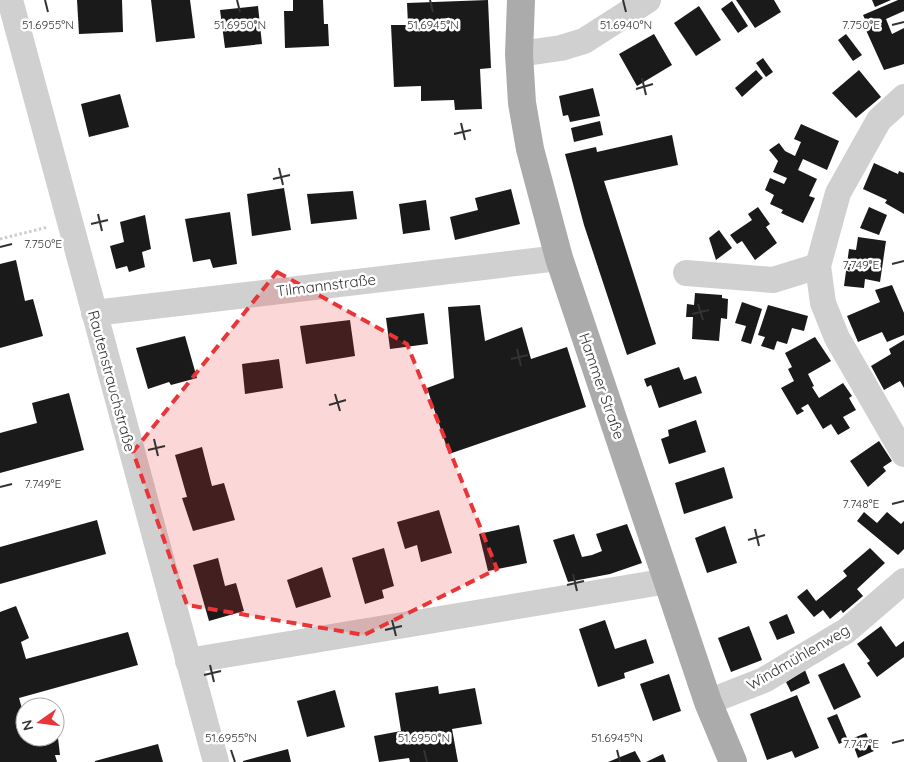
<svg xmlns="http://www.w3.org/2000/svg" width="904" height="762" font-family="Quicksand,sans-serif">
  <rect width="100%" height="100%" fill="#fff"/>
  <g fill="#1a1a1a">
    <polygon points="77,0 122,0 123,32 79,34"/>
    <polygon points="151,0 190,0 195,38 156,42"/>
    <polygon points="293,0 323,0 324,24 328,24 329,46 285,48 284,11 293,11"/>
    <polygon points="488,0 491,68 480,69 482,109 455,110 454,100 421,101 421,86 394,87 391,25 408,25 407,3"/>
    <polygon points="736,0 774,0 781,12 755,28"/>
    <polygon points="872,0 891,0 875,7"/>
    <polygon points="898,0 904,0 904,11 886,19 892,34 904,28 904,64 884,70 865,28 868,26 863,15"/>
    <polygon points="732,1 748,26 738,33 721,9"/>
    <polygon points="258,6 262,44 225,48 220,10"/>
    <polygon points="699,6 721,40 696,56 674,23"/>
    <polygon points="654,34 672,65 637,86 619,54"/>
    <polygon points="846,34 862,55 853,61 838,40"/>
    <polygon points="763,58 773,72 766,77 756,63"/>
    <polygon points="756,70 763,78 742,97 735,88"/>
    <polygon points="859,70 881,97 856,118 832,93"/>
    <polygon points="593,88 600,116 570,122 568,115 563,116 559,96"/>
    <polygon points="120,94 129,127 89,137 81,104"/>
    <polygon points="600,121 603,135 574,142 571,128"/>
    <polygon points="801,124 839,141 827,170 803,159 798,170 817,179 809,196 815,198 803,223 781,213 783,210 770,204 774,195 765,190 770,178 784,184 787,178 773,172 778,161 769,150 779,143 785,151 795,156 801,142 794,139"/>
    <polygon points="672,135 678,165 604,181 656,344 627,355 584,225 565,154 596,147 597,152"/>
    <polygon points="874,163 898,174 899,171 904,173 904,214 885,203 887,200 863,189"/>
    <polygon points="284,188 291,230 252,236 247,194"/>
    <polygon points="511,189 520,224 455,240 450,217 478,210 475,198"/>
    <polygon points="353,191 357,219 311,224 307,194"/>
    <polygon points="426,200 430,230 403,234 399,204"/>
    <polygon points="758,207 770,224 766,227 777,243 755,260 742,241 737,244 730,235 752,220 748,214"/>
    <polygon points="869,207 887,215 879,235 860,228"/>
    <polygon points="230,212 237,264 213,268 210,259 193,262 185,219"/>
    <polygon points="145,215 151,249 142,252 145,267 129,272 127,266 116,269 110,246 124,242 120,222"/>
    <polygon points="719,230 732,248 716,260 709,238"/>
    <polygon points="858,237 886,241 880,282 865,279 864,288 844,286 849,249 856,250"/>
    <polygon points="16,260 25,301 33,299 43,336 0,348 0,264"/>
    <polygon points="892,285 904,313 904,335 887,342 882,332 858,342 847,316 880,302 875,290"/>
    <polygon points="695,293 722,295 722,298 728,299 727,319 721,318 719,341 692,339 693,317 686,317 687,304 694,305"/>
    <polygon points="742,302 762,309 751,344 741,341 746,326 735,323"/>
    <polygon points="480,305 485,341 522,327 531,359 567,347 586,407 449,454 427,388 454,378 448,307"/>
    <polygon points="768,305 808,316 804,331 792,328 787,344 777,341 774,350 761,346 765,337 758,335"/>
    <polygon points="424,313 428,344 390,349 386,318"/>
    <polygon points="350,320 355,356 306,364 300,326"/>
    <polygon points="185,336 197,378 171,385 169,382 148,389 136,348"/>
    <polygon points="815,337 831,361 808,374 814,386 812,387 819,398 843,383 852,396 849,398 856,410 843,417 850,428 838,435 831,424 823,429 808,404 801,408 804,411 797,415 781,388 794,381 788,369 792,367 785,353"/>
    <polygon points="904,340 904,388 900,381 884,390 871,366 891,354 889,349"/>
    <polygon points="279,359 283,388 245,394 242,364"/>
    <polygon points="679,367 684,380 696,376 702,393 659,408 651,385 647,387 644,379"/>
    <polygon points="69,393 84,450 0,473 0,433 37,423 32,403"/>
    <polygon points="696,420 706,452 669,464 661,439 669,436 668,430"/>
    <polygon points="879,441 892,461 883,467 886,471 868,487 850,461"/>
    <polygon points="202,447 212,486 224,483 235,520 193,531 182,498 187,497 175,455"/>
    <polygon points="724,467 733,498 684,514 675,483"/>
    <polygon points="439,510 452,553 421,562 417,545 405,549 397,522"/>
    <polygon points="864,512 877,523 887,512 901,524 904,521 904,549 898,555 857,521"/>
    <polygon points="97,520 106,554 0,584 0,547"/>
    <polygon points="627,524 642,563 610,574 568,582 553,540 574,534 582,557 592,555 602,551 596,534"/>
    <polygon points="519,525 527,563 488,571 479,534"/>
    <polygon points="725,526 737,563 707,573 695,538"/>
    <polygon points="384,548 394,586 382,590 384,598 365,604 352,558"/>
    <polygon points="870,548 885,563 857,589 863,596 843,613 841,610 830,619 823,610 814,617 797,597 807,589 816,601 847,576 843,571"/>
    <polygon points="218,558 225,586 236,583 244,611 209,621 193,565"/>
    <polygon points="322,567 331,597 296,608 287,580"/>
    <polygon points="16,606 29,638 21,642 26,659 128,632 138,665 19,698 25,719 25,737 55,737 56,721 60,755 55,755 57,762 0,762 0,612"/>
    <polygon points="787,614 795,633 777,640 769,622"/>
    <polygon points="605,620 615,649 646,639 654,663 624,673 625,678 598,687 579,629"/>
    <polygon points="749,626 762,660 731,672 718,638"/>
    <polygon points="881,626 896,647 904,641 904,657 877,677 867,663 870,661 857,644"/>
    <polygon points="844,663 861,697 834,710 818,675"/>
    <polygon points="805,670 810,683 791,692 786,682"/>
    <polygon points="669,674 681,711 653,721 640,684"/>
    <polygon points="438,686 439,694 475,688 482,724 452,729 458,762 410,762 409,758 379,762 374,736 401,731 395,693"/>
    <polygon points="335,690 345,727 307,737 297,701"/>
    <polygon points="797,695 819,748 795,758 792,751 767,760 750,714"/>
    <polygon points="837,714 848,740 839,744 827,718"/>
    <polygon points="866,733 874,751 858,758 851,739"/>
    <polygon points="158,744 163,762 95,762 95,761"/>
    <polygon points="288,749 291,762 243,762 243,761"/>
    <polygon points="635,751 641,762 608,762"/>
    <polygon points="663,754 666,762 646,762"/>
  </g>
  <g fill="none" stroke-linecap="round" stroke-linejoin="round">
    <polyline stroke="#cdcdcd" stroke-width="3" stroke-dasharray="2.5 2.5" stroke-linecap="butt" points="0,239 48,227"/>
    <g stroke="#d0d0d0" stroke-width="26">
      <polyline points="10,0 216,762"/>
      <polyline points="519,54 561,48 584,41 648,0"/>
      <polyline points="904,97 879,120 838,193 818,266 823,303 837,338 904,454"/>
      <polyline points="686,273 773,280 818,266"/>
      <polyline points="94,313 559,258"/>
      <polyline points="188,661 668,581"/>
      <polyline points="708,702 764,680 846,631 904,581"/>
    </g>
    <polyline stroke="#ababab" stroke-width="28" points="521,0 519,54 522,103 530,149 559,258 708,702 733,762"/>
  </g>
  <path fill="#e93537" fill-opacity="0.2" stroke="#e93537" stroke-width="4" stroke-dasharray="10 6" stroke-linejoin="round" d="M277,272L407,344L497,569L364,635L187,605L133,452Z"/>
  <path fill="none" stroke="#333" stroke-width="2" d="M45,0L48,12M237,0L240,12M430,0L433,12M623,0L626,12M892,25L904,22M642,78L646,95M636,89L653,84M461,123L465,140M454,134L471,130M279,168L283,185M273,179L290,175M98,214L102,231M91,224L108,220M0,247L12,244M892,264L904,261M698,304L703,320M692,314L709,310M517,349L521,366M511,359L528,355M335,394L340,411M329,405L346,400M154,439L158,456M148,450L165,446M0,487L12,484M892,504L904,501M755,529L759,546M748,540L765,535M573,574L577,591M567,585L584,581M392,620L396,636M385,630L402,626M210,665L214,682M204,675L221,671M892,743L904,740M231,750L235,762M424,750L427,762M617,750L620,762"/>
  <g text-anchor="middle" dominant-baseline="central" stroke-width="5" stroke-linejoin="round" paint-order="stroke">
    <g font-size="15" fill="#333" stroke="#fff">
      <text transform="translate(326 285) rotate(-7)">Tilmannstraße</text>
      <text transform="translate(112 381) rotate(75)">Rautenstrauchstraße</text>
      <text transform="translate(602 386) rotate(71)">Hammer Straße</text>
      <text transform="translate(798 657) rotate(-30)">Windmühlenweg</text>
    </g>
  </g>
  <g font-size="12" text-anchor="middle" fill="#333" stroke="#fff" stroke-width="5" stroke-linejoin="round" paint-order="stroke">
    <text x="48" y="29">51.6955°N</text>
    <text x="240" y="29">51.6950°N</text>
    <text x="433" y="29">51.6945°N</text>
    <text x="626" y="29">51.6940°N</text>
    <text x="861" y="29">7.750°E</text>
    <text x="43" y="248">7.750°E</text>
    <text x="861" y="269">7.749°E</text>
    <text x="43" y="488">7.749°E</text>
    <text x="861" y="508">7.748°E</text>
    <text x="231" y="742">51.6955°N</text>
    <text x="424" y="742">51.6950°N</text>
    <text x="617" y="742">51.6945°N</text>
    <text x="861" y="748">7.747°E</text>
  </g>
  <g transform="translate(40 722) rotate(256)"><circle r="24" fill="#ffffff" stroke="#adadad"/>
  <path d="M0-4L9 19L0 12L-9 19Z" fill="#e93537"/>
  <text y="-8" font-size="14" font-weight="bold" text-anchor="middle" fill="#333333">N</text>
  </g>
</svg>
